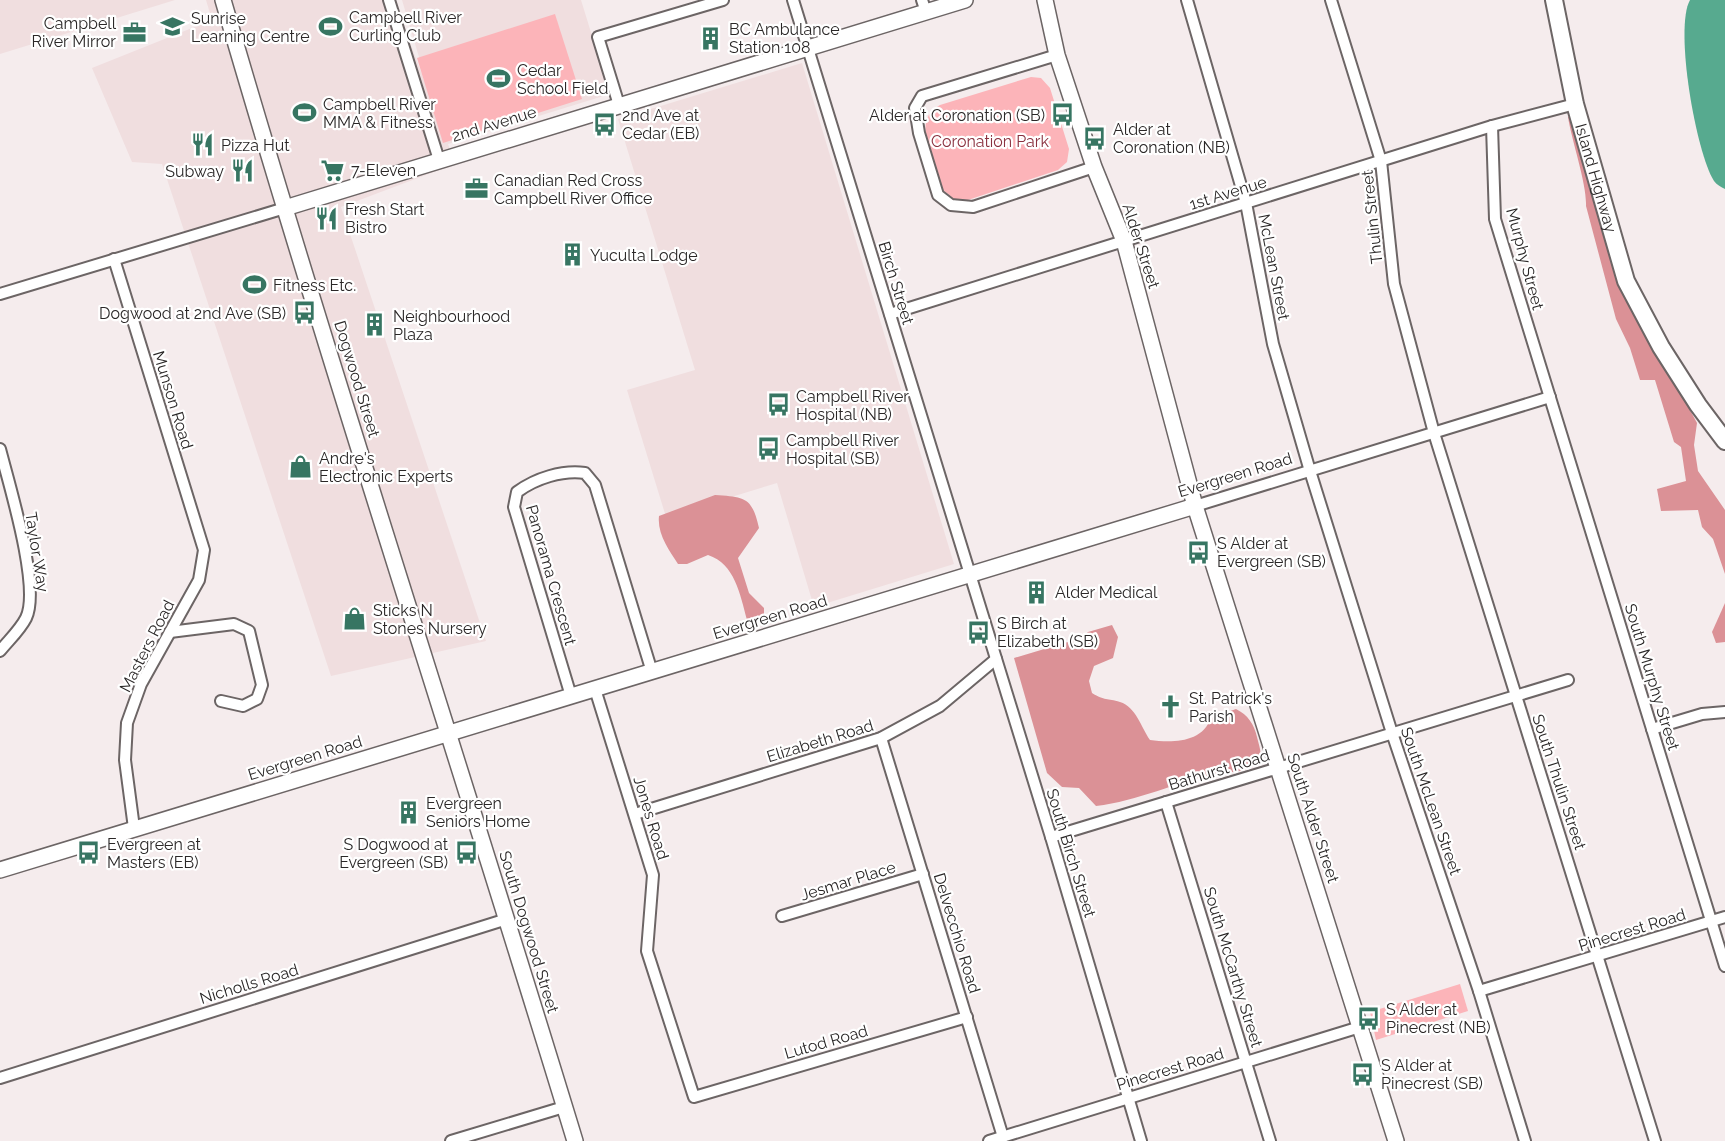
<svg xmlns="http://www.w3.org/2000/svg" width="1725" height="1141" font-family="Raleway,sans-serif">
  <rect width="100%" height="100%" fill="#f5eced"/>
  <g fill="#f0dedf">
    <polygon points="0,0 175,0 0,54"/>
    <polygon points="206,0 394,0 433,104 402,0 581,0 610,94 448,144 455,164 341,207 486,641 331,676 162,164 132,162 92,68 212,20"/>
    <polygon points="802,63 954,564 814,607 777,483 666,517 627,390 695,370 618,119"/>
  </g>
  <g fill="#fcb4b9">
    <polygon points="555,14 582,99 443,143 417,58"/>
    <path d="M1031,77L1041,78L1050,88L1069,149L1067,162L1058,170L965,201L955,200L943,190C936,166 909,120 940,105Z"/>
    <polygon points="1460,984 1468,1011 1376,1040 1370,1012"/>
  </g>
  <g fill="#db9196">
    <path d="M1571,116L1617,275L1697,423L1694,445L1698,471L1725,510V574L1713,539L1702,527L1698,510L1661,511L1657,489L1686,481L1681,447L1674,442L1655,380H1640L1630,348L1616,319L1586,206C1587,184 1572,142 1568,117Z"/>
    <path d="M715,495C745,497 752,497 759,528L738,558L749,593L764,608V620L754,624L747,620C740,594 735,564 708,555L687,564H678C669,550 657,534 659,516Z"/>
    <polygon points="1725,603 1725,642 1716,643 1712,632"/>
    <path d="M1112,625L1118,637L1113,658L1094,666L1089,681L1092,693C1105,701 1107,698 1120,702C1136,707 1141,727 1150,740C1172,743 1202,743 1211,718L1236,709C1248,715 1254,724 1257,737C1259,746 1264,757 1257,763C1247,772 1230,772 1217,774C1176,782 1138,801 1096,806L1079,788L1062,787L1047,773L1014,658L1081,638L1088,632Z"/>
  </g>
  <path fill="#57aa8f" d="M1690,0H1725V189C1721,187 1717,185 1714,181C1696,153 1674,28 1690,0Z"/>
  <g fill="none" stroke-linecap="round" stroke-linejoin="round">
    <defs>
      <g id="street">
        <polyline points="389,0 439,160"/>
        <polyline points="793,0 1051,837 1141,1141"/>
        <polyline points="922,0 926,12"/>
        <polyline points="1187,0 1246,203 1273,344 1310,471 1392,733 1479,991 1525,1141"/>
        <polyline points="1331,0 1381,161 1394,284 1434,433 1655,1141"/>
        <polyline points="1057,55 922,96 915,108 919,133 938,195 951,205 973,207 1094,167"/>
        <polyline points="619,105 598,37 723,0"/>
        <polyline points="1492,126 1495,219 1725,966"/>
        <polyline points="114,259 204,550 199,580 141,684 127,723 125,760 134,828"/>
        <polyline points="0,294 285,208"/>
        <polyline points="890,314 1492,126 1575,104"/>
        <path d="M0,449C9,484 41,588 26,618C20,630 8,641 0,651"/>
        <polyline points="1195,506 1550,397"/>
        <polyline points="170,632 234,624 249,631 262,685 257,699 243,706 221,701"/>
        <polyline points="595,689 653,875 647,951 694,1097 967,1017"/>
        <path d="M571,696L514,507L517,492C536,478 562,470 585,473L595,485L652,672"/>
        <polyline points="1652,729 1702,714 1725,712"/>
        <polyline points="881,738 1003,1137"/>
        <polyline points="1166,802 1270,1141"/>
        <polyline points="635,814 881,738 940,706 996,659"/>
        <polyline points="1051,837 1568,680"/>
        <polyline points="782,916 923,874"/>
        <polyline points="1479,991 1725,917"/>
        <polyline points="0,1078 507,919"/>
        <polyline points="451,1141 564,1107"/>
        <polyline points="989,1141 1360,1027"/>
      </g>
      <g id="secondary">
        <path d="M223,0C334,382 459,760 575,1141"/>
        <polyline points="1045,0 1057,55 1094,167 1124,241 1195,506 1396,1141"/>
        <polyline points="285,208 965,0"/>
        <polyline points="0,870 1195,506"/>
      </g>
      <g id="primary">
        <path id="s1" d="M1554,0L1575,104L1626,281L1661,347L1698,405L1725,441"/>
      </g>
    </defs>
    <use href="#street" stroke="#6c6565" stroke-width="14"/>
    <use href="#secondary" stroke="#6c6565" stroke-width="18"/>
    <use href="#primary" stroke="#6c6565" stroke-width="20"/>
    <use href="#street" stroke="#fff" stroke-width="10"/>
    <use href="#secondary" stroke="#fff" stroke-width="15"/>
    <use href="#primary" stroke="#fff" stroke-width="16"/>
  </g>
  <defs>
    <symbol id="stadium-bare" viewBox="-9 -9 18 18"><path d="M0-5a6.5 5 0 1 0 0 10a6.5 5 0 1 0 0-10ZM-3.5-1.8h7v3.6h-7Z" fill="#377562" stroke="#fff" stroke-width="2.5" paint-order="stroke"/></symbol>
    <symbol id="school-bare" viewBox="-9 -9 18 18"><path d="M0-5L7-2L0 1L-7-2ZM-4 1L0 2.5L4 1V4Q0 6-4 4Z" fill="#377562" stroke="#fff" stroke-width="2.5" paint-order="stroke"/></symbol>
    <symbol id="office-bare" viewBox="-9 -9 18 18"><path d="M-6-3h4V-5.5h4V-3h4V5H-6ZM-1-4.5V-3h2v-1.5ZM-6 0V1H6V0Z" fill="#377562" stroke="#fff" stroke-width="2.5" paint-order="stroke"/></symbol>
    <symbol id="building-bare" viewBox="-9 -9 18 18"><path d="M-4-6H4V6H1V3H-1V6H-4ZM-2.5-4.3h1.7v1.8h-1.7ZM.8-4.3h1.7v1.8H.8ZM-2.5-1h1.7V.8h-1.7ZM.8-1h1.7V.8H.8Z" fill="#377562" stroke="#fff" stroke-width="2.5" paint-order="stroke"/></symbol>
    <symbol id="bus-bare" viewBox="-9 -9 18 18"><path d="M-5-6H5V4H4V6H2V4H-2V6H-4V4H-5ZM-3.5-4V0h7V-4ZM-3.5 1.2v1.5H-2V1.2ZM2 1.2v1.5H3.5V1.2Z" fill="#377562" stroke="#fff" stroke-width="2.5" paint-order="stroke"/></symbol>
    <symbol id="restaurant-bare" viewBox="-9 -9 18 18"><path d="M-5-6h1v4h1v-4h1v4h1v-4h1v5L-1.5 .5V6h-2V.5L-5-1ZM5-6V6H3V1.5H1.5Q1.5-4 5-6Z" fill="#377562" stroke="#fff" stroke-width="2.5" paint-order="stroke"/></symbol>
    <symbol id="supermarket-bare" viewBox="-9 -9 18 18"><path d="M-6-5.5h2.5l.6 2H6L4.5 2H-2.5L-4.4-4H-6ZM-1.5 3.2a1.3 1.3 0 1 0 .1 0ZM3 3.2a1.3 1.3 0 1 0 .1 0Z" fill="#377562" stroke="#fff" stroke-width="2.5" paint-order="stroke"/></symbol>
    <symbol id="shop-bare" viewBox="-9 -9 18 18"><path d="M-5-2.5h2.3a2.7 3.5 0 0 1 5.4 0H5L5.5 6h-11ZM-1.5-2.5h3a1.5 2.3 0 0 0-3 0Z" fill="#377562" stroke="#fff" stroke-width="2.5" paint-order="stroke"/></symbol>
    <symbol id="church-bare" viewBox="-9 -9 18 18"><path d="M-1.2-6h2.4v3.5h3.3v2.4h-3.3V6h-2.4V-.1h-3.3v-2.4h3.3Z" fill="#377562" stroke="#fff" stroke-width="2.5" paint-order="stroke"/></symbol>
  </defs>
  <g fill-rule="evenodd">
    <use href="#stadium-bare" x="314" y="10" width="33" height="33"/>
    <use href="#school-bare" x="156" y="10" width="33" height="33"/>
    <use href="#office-bare" x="118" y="16" width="33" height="33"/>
    <use href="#building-bare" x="694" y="22" width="33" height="33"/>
    <use href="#stadium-bare" x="482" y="62" width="33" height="33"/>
    <use href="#stadium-bare" x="288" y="96" width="33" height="33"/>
    <use href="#bus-bare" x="1046" y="98" width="33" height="33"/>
    <use href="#bus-bare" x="588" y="108" width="33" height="33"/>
    <use href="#bus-bare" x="1078" y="122" width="33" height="33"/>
    <use href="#restaurant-bare" x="186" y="128" width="33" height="33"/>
    <use href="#supermarket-bare" x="316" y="154" width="33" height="33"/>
    <use href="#restaurant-bare" x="226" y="154" width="33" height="33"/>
    <use href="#office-bare" x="460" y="172" width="33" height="33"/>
    <use href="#restaurant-bare" x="310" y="202" width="33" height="33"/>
    <use href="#building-bare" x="556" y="238" width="33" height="33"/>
    <use href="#stadium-bare" x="238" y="268" width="33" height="33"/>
    <use href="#bus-bare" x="288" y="296" width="33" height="33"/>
    <use href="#building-bare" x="358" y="308" width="33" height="33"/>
    <use href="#bus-bare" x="762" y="388" width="33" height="33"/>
    <use href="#bus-bare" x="752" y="432" width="33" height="33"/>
    <use href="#shop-bare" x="284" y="450" width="33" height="33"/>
    <use href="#bus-bare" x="1182" y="536" width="33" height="33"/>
    <use href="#building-bare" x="1020" y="576" width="33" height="33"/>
    <use href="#shop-bare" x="338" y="602" width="33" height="33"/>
    <use href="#bus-bare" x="962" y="616" width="33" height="33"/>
    <use href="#church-bare" x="1154" y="690" width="33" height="33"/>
    <use href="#building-bare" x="392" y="796" width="33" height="33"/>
    <use href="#bus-bare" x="72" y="836" width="33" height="33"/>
    <use href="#bus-bare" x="450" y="836" width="33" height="33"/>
    <use href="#bus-bare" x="1352" y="1002" width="33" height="33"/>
    <use href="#bus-bare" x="1346" y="1058" width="33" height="33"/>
  </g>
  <g text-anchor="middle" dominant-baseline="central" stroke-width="4.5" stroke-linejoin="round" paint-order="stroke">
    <g font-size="16" fill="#2a2727" stroke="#fff" text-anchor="start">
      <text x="349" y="17">Campbell River<tspan x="349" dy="18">Curling Club</tspan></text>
      <text x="191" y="18">Sunrise<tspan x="191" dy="18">Learning Centre</tspan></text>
      <text x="116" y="23" text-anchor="end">Campbell<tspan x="116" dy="18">River Mirror</tspan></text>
      <text x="729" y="29">BC Ambulance<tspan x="729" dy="18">Station 108</tspan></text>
      <text x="517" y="70">Cedar<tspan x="517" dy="18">School Field</tspan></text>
      <text x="323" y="104">Campbell River<tspan x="323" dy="18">MMA &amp; Fitness</tspan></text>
      <text x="622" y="115">2nd Ave at<tspan x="622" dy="18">Cedar (EB)</tspan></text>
      <text x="1045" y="115" text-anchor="end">Alder at Coronation (SB)</text>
      <text x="1113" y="129">Alder at<tspan x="1113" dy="18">Coronation (NB)</tspan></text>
      <text x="221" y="145">Pizza Hut</text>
      <text x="351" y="170">7-Eleven</text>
      <text x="224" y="171" text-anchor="end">Subway</text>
      <text x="494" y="180">Canadian Red Cross<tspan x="494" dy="18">Campbell River Office</tspan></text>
      <text x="345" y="209">Fresh Start<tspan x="345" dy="18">Bistro</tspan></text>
      <text x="590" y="255">Yuculta Lodge</text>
      <text x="273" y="285">Fitness Etc.</text>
      <text x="286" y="313" text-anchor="end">Dogwood at 2nd Ave (SB)</text>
      <text x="393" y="316">Neighbourhood<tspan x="393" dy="18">Plaza</tspan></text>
      <text x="796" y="396">Campbell River<tspan x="796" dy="18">Hospital (NB)</tspan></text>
      <text x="786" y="440">Campbell River<tspan x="786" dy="18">Hospital (SB)</tspan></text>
      <text x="319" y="458">Andre's<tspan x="319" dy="18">Electronic Experts</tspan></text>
      <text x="1217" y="543">S Alder at<tspan x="1217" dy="18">Evergreen (SB)</tspan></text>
      <text x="1055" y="592">Alder Medical</text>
      <text x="373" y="610">Sticks N<tspan x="373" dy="18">Stones Nursery</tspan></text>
      <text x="997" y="623">S Birch at<tspan x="997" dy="18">Elizabeth (SB)</tspan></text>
      <text x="1189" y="698">St. Patrick's<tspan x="1189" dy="18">Parish</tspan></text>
      <text x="426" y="803">Evergreen<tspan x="426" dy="18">Seniors Home</tspan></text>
      <text x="107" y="844">Evergreen at<tspan x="107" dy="18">Masters (EB)</tspan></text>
      <text x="448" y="844" text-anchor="end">S Dogwood at<tspan x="448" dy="18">Evergreen (SB)</tspan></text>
      <text x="1386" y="1009">S Alder at<tspan x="1386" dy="18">Pinecrest (NB)</tspan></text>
      <text x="1381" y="1065">S Alder at<tspan x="1381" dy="18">Pinecrest (SB)</tspan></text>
    </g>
    <g font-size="16" fill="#2a2727" stroke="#fff">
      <text transform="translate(494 124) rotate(-17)">2nd Avenue</text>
      <text stroke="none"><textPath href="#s1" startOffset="183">Island Highway</textPath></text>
      <text transform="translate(1228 193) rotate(-17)">1st Avenue</text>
      <text transform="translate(1372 217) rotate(-96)">Thulin Street</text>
      <text transform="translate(1141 246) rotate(72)">Alder Street</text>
      <text transform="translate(1525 259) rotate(75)">Murphy Street</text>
      <text transform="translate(1274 267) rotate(79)">McLean Street</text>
      <text transform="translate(896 283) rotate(73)">Birch Street</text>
      <text transform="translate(357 379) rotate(73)">Dogwood Street</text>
      <text transform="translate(173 400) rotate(73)">Munson Road</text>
      <text transform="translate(1235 475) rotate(-17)">Evergreen Road</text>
      <text transform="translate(37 552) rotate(81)">Taylor Way</text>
      <text transform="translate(551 575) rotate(74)">Panorama Crescent</text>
      <text transform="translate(770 617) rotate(-17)">Evergreen Road</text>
      <text transform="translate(147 646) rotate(-63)">Masters Road</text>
      <text transform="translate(1652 677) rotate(73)">South Murphy Street</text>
      <text transform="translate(820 741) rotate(-17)">Elizabeth Road</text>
      <text transform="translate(305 758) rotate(-17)">Evergreen Road</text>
      <text transform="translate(1219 770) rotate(-17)">Bathurst Road</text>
      <text transform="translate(1559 782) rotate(72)">South Thulin Street</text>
      <text transform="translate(1431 801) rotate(71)">South McLean Street</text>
      <text transform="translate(651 818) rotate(73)">Jones Road</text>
      <text transform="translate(1313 818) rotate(72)">South Alder Street</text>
      <text transform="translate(1071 853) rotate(73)">South Birch Street</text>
      <text transform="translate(848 881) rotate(-17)">Jesmar Place</text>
      <text transform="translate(1632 930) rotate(-17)">Pinecrest Road</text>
      <text transform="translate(529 932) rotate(73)">South Dogwood Street</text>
      <text transform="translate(957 933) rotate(73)">Delvecchio Road</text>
      <text transform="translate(1233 967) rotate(73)">South McCarthy Street</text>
      <text transform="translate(249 984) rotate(-17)">Nicholls Road</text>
      <text transform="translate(826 1042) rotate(-16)">Lutod Road</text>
      <text transform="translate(1170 1069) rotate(-17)">Pinecrest Road</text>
    </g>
    <g font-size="16" fill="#8a313f" stroke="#fff">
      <text x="990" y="141">Coronation Park</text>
    </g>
  </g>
</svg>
